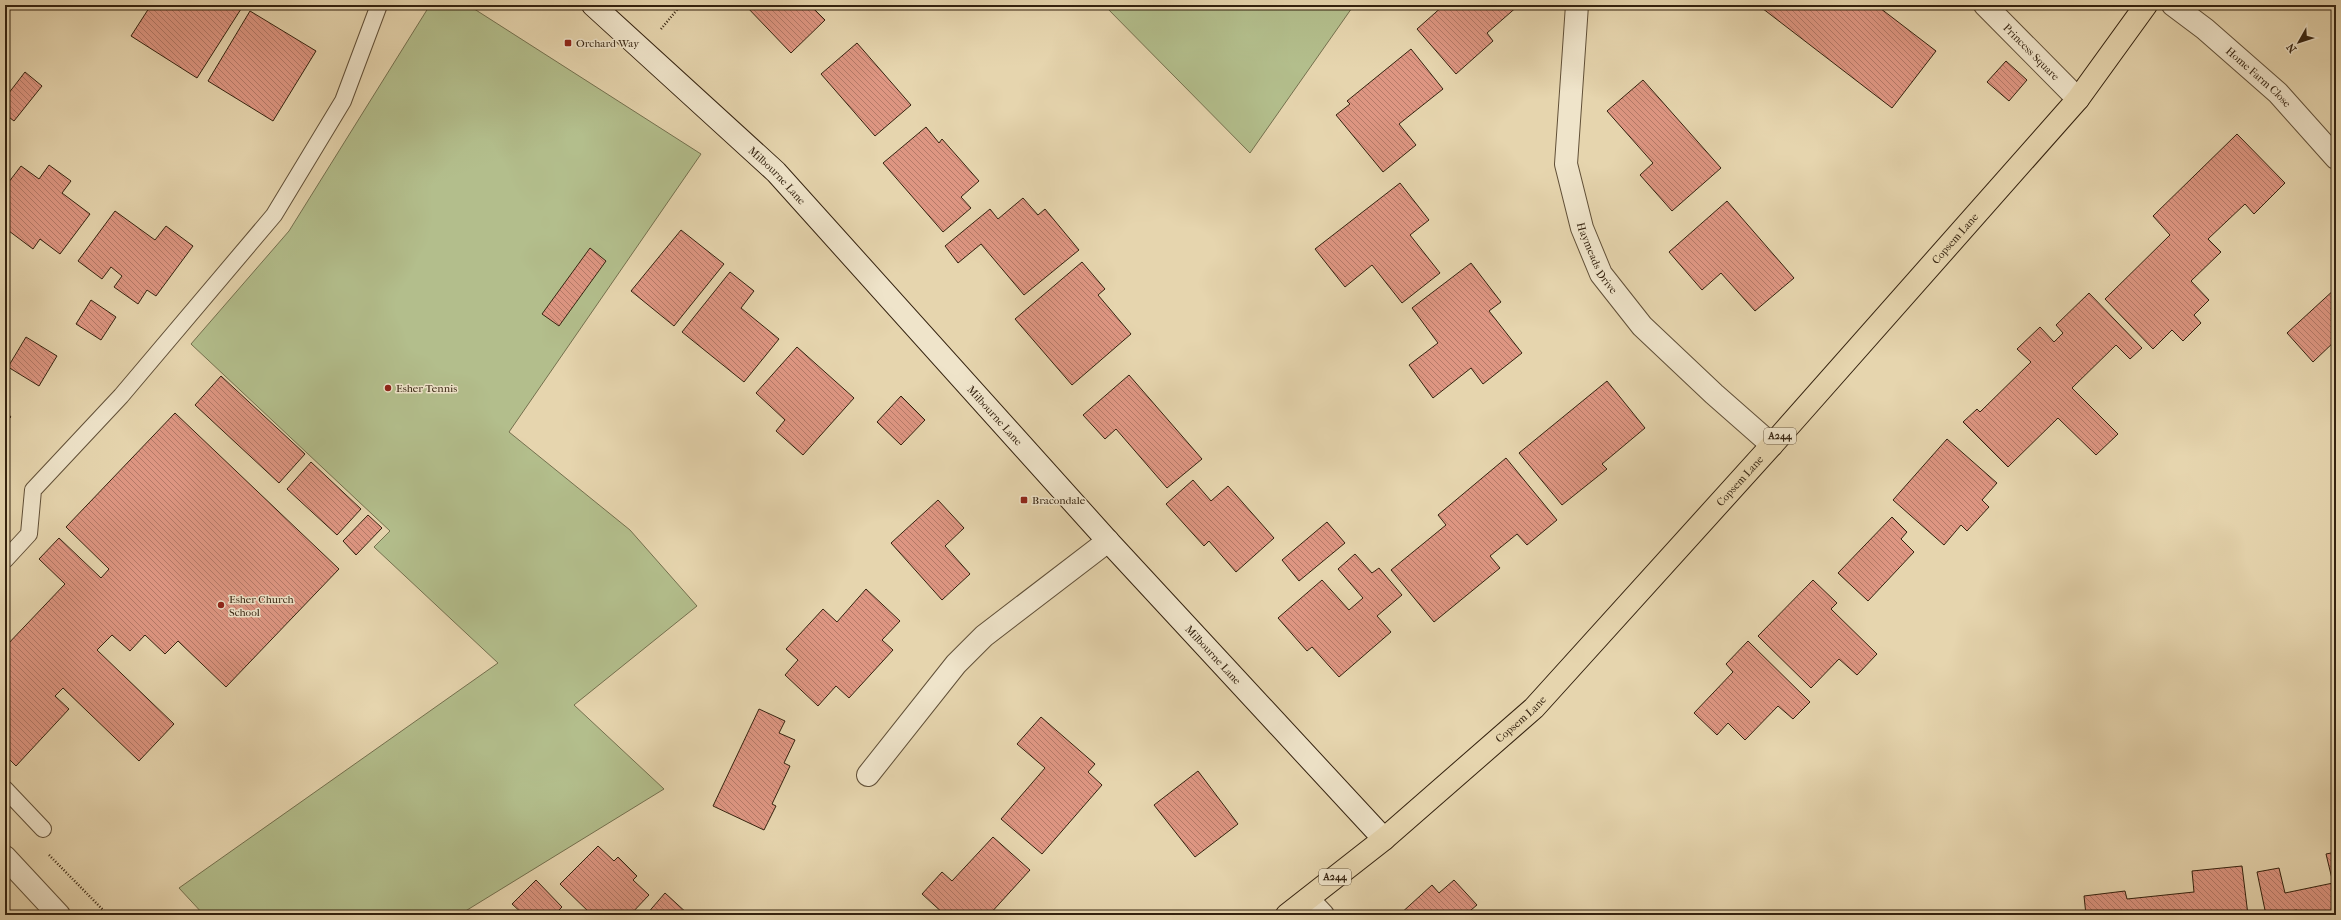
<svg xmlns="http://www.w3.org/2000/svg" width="2341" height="920" font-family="'IM FELL French Canon',serif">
  <defs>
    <pattern id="building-back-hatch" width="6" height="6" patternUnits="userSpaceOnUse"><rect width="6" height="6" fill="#de9682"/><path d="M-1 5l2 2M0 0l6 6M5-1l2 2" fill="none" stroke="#b57a69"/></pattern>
  </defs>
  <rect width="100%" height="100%" fill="#e6d5ae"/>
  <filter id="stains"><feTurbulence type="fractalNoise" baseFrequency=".005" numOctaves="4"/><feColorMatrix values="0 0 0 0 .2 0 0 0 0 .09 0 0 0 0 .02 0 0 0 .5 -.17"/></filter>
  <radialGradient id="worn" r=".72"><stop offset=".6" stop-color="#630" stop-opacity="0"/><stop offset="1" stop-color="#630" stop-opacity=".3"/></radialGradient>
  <g fill="#b3be8c" stroke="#74704e">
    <polygon points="430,5 468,5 701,154 509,432 630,530 697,606 574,705 664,789 459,915 204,915 179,888 498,663 374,547 390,531 191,344 289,231"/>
    <polygon points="1104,5 1354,5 1250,153"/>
  </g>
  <g fill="url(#building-back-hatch)" stroke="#34220f">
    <polygon points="151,5 235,5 241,9 197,78 131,36"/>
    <polygon points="745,5 810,5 825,20 791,53"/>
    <polygon points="1444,5 1519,5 1487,33 1493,41 1456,74 1417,29"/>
    <polygon points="1758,5 1876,5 1936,51 1892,108"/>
    <polygon points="250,11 316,51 273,121 208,81"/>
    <polygon points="857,43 911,105 875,136 821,74"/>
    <polygon points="1411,49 1443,89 1399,124 1416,145 1383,172 1336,115 1350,104 1347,101"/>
    <polygon points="2006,61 2027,80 2009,101 1987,82"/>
    <polygon points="25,72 42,86 14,121 5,114 5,98"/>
    <polygon points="1643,80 1721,168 1672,211 1640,175 1653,163 1607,111"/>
    <polygon points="926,127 939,143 942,139 979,181 961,197 971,208 943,232 883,163"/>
    <polygon points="2237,134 2285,183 2254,214 2245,204 2208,239 2221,252 2191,281 2209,300 2194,315 2201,323 2183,341 2172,330 2153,349 2105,299 2170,235 2153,216"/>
    <polygon points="49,165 71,181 62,193 90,214 60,254 40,239 33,249 5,228 5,187 21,166 39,179"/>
    <polygon points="1400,183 1429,220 1410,235 1440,273 1402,303 1372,265 1345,287 1315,249"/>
    <polygon points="1023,198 1038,215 1045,209 1079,250 1024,295 981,244 958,263 945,246 990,209 998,219"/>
    <polygon points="1727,201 1794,278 1755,311 1721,273 1702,290 1669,252"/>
    <polygon points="115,211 155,240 166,226 193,246 156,296 147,290 138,304 114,287 122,276 111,267 102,279 78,261"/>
    <polygon points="681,230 724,264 674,326 631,291"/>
    <polygon points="590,248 606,261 559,326 542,314"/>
    <polygon points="1082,262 1105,289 1098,295 1131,334 1072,385 1015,319"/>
    <polygon points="1471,263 1501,302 1489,311 1522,353 1483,384 1471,368 1433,398 1409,365 1438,343 1412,308"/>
    <polygon points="730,272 754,291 741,308 779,339 744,382 682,332"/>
    <polygon points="2336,288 2336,340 2313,362 2287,333"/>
    <polygon points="2089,293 2142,348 2130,359 2116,345 2072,388 2118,434 2096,455 2058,418 2008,467 1963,422 1977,409 1980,412 2031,362 2017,349 2040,327 2054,342 2063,333 2056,325"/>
    <polygon points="91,300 116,317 101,340 76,324"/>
    <polygon points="26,337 57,356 39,386 8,367"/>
    <polygon points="797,347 854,398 803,455 776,431 785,420 756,393"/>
    <polygon points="1129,375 1202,459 1167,488 1116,429 1105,439 1083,415"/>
    <polygon points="221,376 305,454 279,483 195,405"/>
    <polygon points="1607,381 1645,428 1602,464 1607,469 1562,505 1519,453"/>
    <polygon points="901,396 925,420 901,445 877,422"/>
    <polygon points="5,410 11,417 5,422"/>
    <polygon points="175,413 339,569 226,687 178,641 165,654 145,635 130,651 112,635 97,650 174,724 139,761 63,688 55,696 69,709 16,766 5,755 5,647 65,584 39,559 59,538 101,578 109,569 66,527"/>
    <polygon points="1947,439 1997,483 1982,500 1989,507 1967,531 1961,525 1944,545 1893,500"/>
    <polygon points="1506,458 1557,520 1527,545 1517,534 1490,556 1500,568 1434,622 1391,570 1446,525 1438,515"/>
    <polygon points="311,462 361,509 337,535 287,489"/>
    <polygon points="1193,480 1211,501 1228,486 1274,538 1236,572 1209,541 1204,546 1166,504"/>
    <polygon points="938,500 964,528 945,546 970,574 942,600 891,543"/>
    <polygon points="368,515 382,528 356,555 343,541"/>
    <polygon points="1892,517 1907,532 1901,539 1914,552 1868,601 1838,573"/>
    <polygon points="1327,522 1345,543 1299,581 1282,560"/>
    <polygon points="1355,554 1372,573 1379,568 1402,595 1377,616 1391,632 1339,677 1312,647 1307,651 1278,618 1322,580 1349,610 1363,598 1338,569"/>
    <polygon points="1813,580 1837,603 1831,609 1877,654 1857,675 1839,659 1811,688 1758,636"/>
    <polygon points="866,589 900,621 882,640 893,650 849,698 836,686 818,706 785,675 798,660 786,649 823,609 837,622"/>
    <polygon points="1748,641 1810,702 1793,719 1778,706 1745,740 1728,723 1717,735 1694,713 1733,672 1726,664"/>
    <polygon points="759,709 785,721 779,733 795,740 784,763 790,766 772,804 776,806 764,830 713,806"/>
    <polygon points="1041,717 1095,764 1088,772 1102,785 1042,854 1001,819 1045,768 1017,744"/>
    <polygon points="1198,771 1238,824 1195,857 1154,805"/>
    <polygon points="993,837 1030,870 989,915 945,915 922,894 942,872 952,881"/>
    <polygon points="598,846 614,861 618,857 637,876 633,880 649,895 630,915 592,915 560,884"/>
    <polygon points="2336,852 2336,915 2298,915 2297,910 2266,915 2257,872 2279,868 2285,893 2333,883 2326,854"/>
    <polygon points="2242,866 2248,915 2086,915 2084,896 2125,891 2127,899 2194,892 2192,871"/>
    <polygon points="536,880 562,907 554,915 524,915 512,904"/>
    <polygon points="1454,880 1477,905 1465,915 1399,915 1432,885 1439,893"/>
    <polygon points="665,893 689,915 646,915"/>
    <polygon points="1771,911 1771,915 1740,915 1740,913"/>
    <polygon points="1988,912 1989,915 1966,915"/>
  </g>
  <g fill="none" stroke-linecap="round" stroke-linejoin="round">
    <defs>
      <g id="lane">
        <polyline points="5,560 29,534 33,490 121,396 274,215 343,101 379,5"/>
        <polyline points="5,789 43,829"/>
      </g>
      <g id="street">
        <path id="s1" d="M1577,5L1566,164L1582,228L1601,274L1642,326L1714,394L1772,445"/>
        <path id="s2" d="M1985,5L2078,99"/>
        <path id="s3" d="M2173,5L2205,29L2278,93L2336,158"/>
        <polyline points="868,775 956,664 984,636 1108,541"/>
        <polyline points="5,857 59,915"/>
        <polyline points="1308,899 1323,915"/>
      </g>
      <g id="secondary">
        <path id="s4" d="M593,5L776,172L1108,541L1384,839"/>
      </g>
      <g id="primary">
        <path id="s5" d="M1287,915L1384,839L1534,708L1772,445L2078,99L2146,5"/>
      </g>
    </defs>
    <use href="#lane" stroke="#604f37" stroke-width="18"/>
    <use href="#street" stroke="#604f37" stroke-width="24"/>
    <use href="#secondary" stroke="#34220f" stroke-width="24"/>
    <use href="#primary" stroke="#34220f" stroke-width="24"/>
    <g stroke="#34220f" stroke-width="2.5" stroke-dasharray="1 2" stroke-linecap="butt">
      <polyline points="661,29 681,5"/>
      <polyline points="49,855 108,915"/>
    </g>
    <use href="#lane" stroke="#efe4ca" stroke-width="16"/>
    <use href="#street" stroke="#efe4ca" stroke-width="22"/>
    <use href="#secondary" stroke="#efe4ca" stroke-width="22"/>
    <use href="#primary" stroke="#e6d5ae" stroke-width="22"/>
  </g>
  <g fill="#8f2418" stroke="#efe4ca" stroke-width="1.5">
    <rect x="564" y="39" width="8" height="8" rx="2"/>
    <circle cx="388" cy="388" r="4"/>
    <rect x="1020" y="496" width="8" height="8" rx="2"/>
    <circle cx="221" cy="605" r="4"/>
  </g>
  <g text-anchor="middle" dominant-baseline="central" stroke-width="3" stroke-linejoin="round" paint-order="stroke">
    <g fill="#efe4ca" stroke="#6c5c47" stroke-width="1">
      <rect x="1764" y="428" width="32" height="16" rx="3"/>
      <rect x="1319" y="869" width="32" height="16" rx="3"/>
    </g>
    <g font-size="10" font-weight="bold" fill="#34220f">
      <text x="1780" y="436">A244</text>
      <text x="1335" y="877">A244</text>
    </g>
    <g font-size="11" fill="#34220f" stroke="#efe4ca" text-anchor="start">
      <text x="576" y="43">Orchard Way</text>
      <text x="396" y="388">Esher Tennis</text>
      <text x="1032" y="500">Bracondale</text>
      <text x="229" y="599">Esher Church<tspan x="229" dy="13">School</tspan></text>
    </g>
    <g font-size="11" fill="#34220f" stroke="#efe4ca">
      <text stroke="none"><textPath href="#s2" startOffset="66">Princess Square</textPath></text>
      <text stroke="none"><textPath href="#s3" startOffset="112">Home Farm Close</textPath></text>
      <text stroke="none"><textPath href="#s4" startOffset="251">Milbourne Lane</textPath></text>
      <text stroke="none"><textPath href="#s5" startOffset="953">Copsem Lane</textPath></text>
      <text stroke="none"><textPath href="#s1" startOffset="259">Haymeads Drive</textPath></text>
      <text stroke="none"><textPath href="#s4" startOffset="575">Milbourne Lane</textPath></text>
      <text stroke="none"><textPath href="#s5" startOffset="629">Copsem Lane</textPath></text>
      <text stroke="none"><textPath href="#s4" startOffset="899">Milbourne Lane</textPath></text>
      <text stroke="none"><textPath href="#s5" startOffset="305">Copsem Lane</textPath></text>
    </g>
  </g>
  <rect width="2341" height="920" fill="none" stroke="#e6d5ae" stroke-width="20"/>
  <rect x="6" y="6" width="2329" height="908" fill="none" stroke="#34220f" stroke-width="2"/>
  <rect x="10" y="10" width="2321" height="900" fill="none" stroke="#34220f"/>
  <g transform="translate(2299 42) rotate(231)" stroke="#efe4ca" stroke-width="3" paint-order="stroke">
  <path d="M0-3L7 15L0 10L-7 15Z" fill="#34220f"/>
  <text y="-6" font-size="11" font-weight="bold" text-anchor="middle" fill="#34220f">N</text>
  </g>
  <rect width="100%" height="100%" filter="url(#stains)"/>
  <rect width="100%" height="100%" fill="url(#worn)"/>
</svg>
